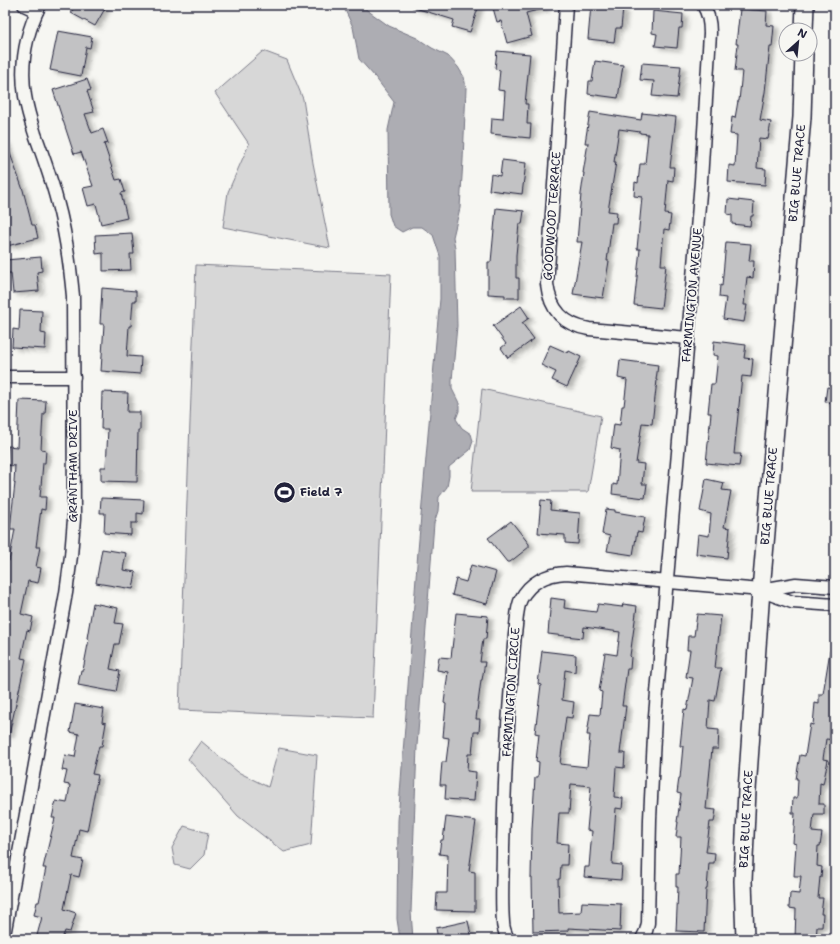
<svg xmlns="http://www.w3.org/2000/svg" width="840" height="944" font-family="'Shantell Sans',sans-serif">
  <defs>
    <filter id="shadow"><feDropShadow dx="4.5" dy="2.5" stdDeviation="2" flood-color="#0004"/></filter>
  </defs>
  <rect width="100%" height="100%" fill="#f6f6f2"/>
  <filter id="ink" filterUnits="userSpaceOnUse"><feTurbulence type="fractalNoise" baseFrequency=".025" numOctaves="2"/><feDisplacementMap in="SourceGraphic" scale="8" xChannelSelector="R" yChannelSelector="G"/><feConvolveMatrix kernelMatrix="1 2 1 2 8 2 1 2 1" color-interpolation-filters="sRGB"/></filter>
  <g filter="url(#ink)">
    <g fill="#d7d7d7" stroke="#7c7c89">
      <polygon points="263,51 287,60 303,99 313,163 330,248 223,227 228,192 249,144 215,93"/>
      <polygon points="196,265 391,274 373,718 179,710"/>
      <polygon points="482,389 601,416 588,492 471,492"/>
      <polygon points="201,741 238,772 268,787 279,748 317,755 311,845 284,852 238,816 188,759"/>
      <polygon points="184,826 208,833 204,855 190,869 175,865 172,848"/>
    </g>
    <polygon fill="#adadb3" stroke="#757583" points="339,5 360,5 389,26 417,38 432,48 448,56 458,67 464,77 466,88 463,160 460,208 453,237 455,248 457,326 452,380 452,389 459,403 459,411 456,419 462,428 471,434 473,441 470,450 449,467 449,476 447,487 439,497 438,511 434,523 417,746 411,912 413,939 400,939 397,919 398,821 418,551 437,330 440,299 440,256 433,235 422,227 412,227 402,232 393,226 389,214 388,130 394,102 375,77 359,59 353,27 345,10"/>
    <g fill="#c2c2c4" stroke="#22223b" filter="url(#shadow)">
      <polygon points="75,5 107,5 95,26 71,13"/>
      <polygon points="413,5 479,5 470,32 452,27 454,20 412,7"/>
      <polygon points="505,5 545,5 546,8 526,13 532,36 507,43 501,21 497,22 493,8"/>
      <polygon points="591,5 623,8 621,28 616,28 614,42 588,39"/>
      <polygon points="740,9 767,11 766,25 774,26 772,47 770,47 765,92 760,120 771,122 768,139 759,138 757,168 766,169 765,185 728,182 729,165 735,166 737,135 730,134 732,117 735,118 738,101 739,101 742,71 735,71 738,44 736,44"/>
      <polygon points="653,11 683,14 682,28 679,28 677,48 655,46 657,34 652,33"/>
      <polygon points="58,31 92,37 90,48 86,47 81,76 50,70"/>
      <polygon points="497,51 530,54 525,104 528,104 527,124 531,124 530,138 491,134 492,118 503,119 505,91 498,90 500,70 495,69"/>
      <polygon points="595,61 623,65 618,98 588,94 589,81 592,81"/>
      <polygon points="642,63 681,66 677,98 652,96 654,81 640,80"/>
      <polygon points="87,79 91,90 87,91 94,112 85,114 92,133 103,129 108,143 104,144 116,180 121,179 125,192 121,193 127,218 101,224 96,204 88,206 83,188 93,186 81,152 74,154 53,90"/>
      <polygon points="590,112 641,120 642,113 676,117 670,167 674,167 673,181 668,180 665,214 671,215 669,230 664,229 661,265 666,265 661,308 634,305 640,249 637,249 642,197 634,196 635,182 638,183 640,164 645,164 648,134 640,133 640,132 619,129 614,162 616,162 608,211 617,212 616,223 612,223 607,261 609,261 603,298 573,294 582,242 577,242 581,194 584,173 583,173 588,143 585,143"/>
      <polygon points="5,142 6,142 23,190 32,225 35,225 38,238 7,246 5,241"/>
      <polygon points="502,160 526,163 522,194 489,190 491,174 500,176"/>
      <polygon points="728,199 754,202 753,216 751,216 750,226 732,224 732,215 727,214"/>
      <polygon points="496,208 524,211 522,224 519,224 516,255 516,278 519,278 519,298 505,298 505,295 488,294 488,262 491,262"/>
      <polygon points="132,233 134,254 130,254 131,270 103,271 103,253 96,254 95,235"/>
      <polygon points="726,242 751,244 749,261 754,261 753,278 747,277 744,305 747,305 744,322 723,319 726,298 719,297 720,285 722,286"/>
      <polygon points="41,257 42,271 37,272 39,291 13,293 11,273 5,273 5,260"/>
      <polygon points="102,288 136,291 136,301 133,301 131,326 129,326 127,356 141,357 140,374 101,371 104,324 100,324"/>
      <polygon points="521,306 529,318 522,323 534,339 508,358 501,348 506,344 493,326"/>
      <polygon points="20,310 42,311 41,333 46,334 45,349 12,347 13,329 19,330"/>
      <polygon points="714,341 746,345 744,358 753,359 751,377 742,376 734,454 741,454 739,466 706,463 711,413 708,413 711,384 715,384 718,356 713,355"/>
      <polygon points="550,345 568,353 569,351 581,357 567,387 552,380 556,372 541,365"/>
      <polygon points="620,360 658,365 656,380 657,380 652,424 642,423 636,463 644,464 642,484 647,484 645,498 612,494 613,484 617,485 620,450 611,448 614,424 620,425 622,406 624,406 627,380 618,378"/>
      <polygon points="827,387 835,388 835,403 825,402"/>
      <polygon points="102,392 128,393 127,412 140,412 140,430 138,430 137,482 101,481 101,467 106,467 108,429 101,429"/>
      <polygon points="19,400 46,401 45,414 43,414 41,449 46,450 45,463 43,463 40,497 46,497 45,510 41,509 36,547 40,547 36,567 41,568 38,583 28,581 21,614 33,617 30,631 27,630 21,658 26,659 9,735 5,734 5,560 9,561 15,529 10,529 15,483 14,482 15,466 6,465 8,446 17,447"/>
      <polygon points="706,479 724,483 722,490 731,491 724,527 730,528 727,558 696,554 698,534 709,536 711,514 700,511"/>
      <polygon points="101,498 144,500 143,514 137,513 137,523 131,523 131,535 104,533 105,513 100,513"/>
      <polygon points="541,500 551,501 550,510 580,513 578,544 565,543 565,535 538,533"/>
      <polygon points="606,509 615,510 615,512 645,517 642,533 637,532 633,555 607,551 610,536 602,534"/>
      <polygon points="511,521 529,544 529,547 510,562 507,562 488,538"/>
      <polygon points="102,549 126,553 123,570 136,572 133,589 96,583"/>
      <polygon points="471,565 496,572 487,604 452,595 456,579 466,582"/>
      <polygon points="551,598 565,600 564,608 596,612 598,604 622,607 623,604 637,606 630,656 631,657 630,669 627,669 622,706 626,706 620,753 625,753 624,768 616,767 614,797 623,798 622,809 616,808 612,864 622,865 621,880 584,877 585,867 589,867 592,831 587,830 591,786 571,784 569,813 559,813 557,843 568,844 567,865 561,865 560,879 558,879 559,913 581,912 582,902 621,904 620,931 568,928 568,931 533,932 532,878 531,878 532,829 535,777 538,777 539,762 536,761 539,734 535,733 541,685 538,684 542,651 576,655 575,672 565,670 562,700 574,702 572,718 566,717 560,764 587,767 590,735 587,735 590,714 600,715 602,692 599,691 605,653 617,655 620,632 584,627 583,638 548,634"/>
      <polygon points="93,603 118,608 115,623 123,624 119,644 115,644 110,669 120,671 116,692 78,685 81,670 83,670 89,639 87,638"/>
      <polygon points="456,613 488,616 486,639 483,639 480,662 485,662 482,680 481,680 476,719 480,719 479,732 474,732 472,754 468,754 467,771 476,772 474,801 445,799 446,785 440,785 442,762 446,762 449,738 443,737 446,704 444,703 448,672 437,670 439,657 451,658"/>
      <polygon points="697,614 721,616 715,668 721,668 715,701 710,700 708,729 719,730 718,749 712,749 706,809 716,810 714,822 710,822 706,852 715,853 714,863 709,863 707,889 706,889 704,932 676,931 678,887 676,887 676,874 679,874 681,837 676,837 678,822 677,822 681,794 677,793 679,778 680,778 683,746 680,746 684,709 687,710 693,678 686,677 690,650 687,650 688,636 694,636"/>
      <polygon points="830,651 835,651 835,740 826,739 823,759 828,760 823,784 820,783 819,804 824,804 824,814 814,814 812,832 822,833 820,846 818,846 817,866 822,867 821,878 820,877 818,898 823,898 821,914 823,914 822,927 817,927 816,939 795,939 796,909 789,908 790,893 799,894 801,876 794,876 796,844 793,843 795,813 792,813 793,798 797,798 798,779 796,779 800,755 805,756 810,724 813,725 815,703 819,704 819,694 823,694"/>
      <polygon points="75,704 104,709 102,722 106,723 102,746 99,746 92,774 98,775 87,831 79,829 73,858 83,860 79,877 71,875 64,909 76,913 70,932 65,931 62,939 36,939 42,917 34,915 37,902 39,902 46,868 43,868 55,818 52,818 54,809 56,801 67,803 70,785 64,784 67,771 62,770 65,755 75,757 79,734 70,732"/>
      <polygon points="446,817 476,821 469,871 475,872 475,911 436,910 437,893 447,893 448,855 439,854 441,840 443,840"/>
      <polygon points="468,921 472,939 438,939 436,928"/>
    </g>
    <g fill="none" stroke-linecap="round" stroke-linejoin="round">
      <defs>
        <g id="street">
          <polyline points="24,5 37,11"/>
          <path d="M566,5L557,142L547,284C550,310 564,325 589,329L688,338"/>
          <polyline points="5,377 74,377"/>
          <polyline points="762,591 792,602 835,605"/>
          <path d="M5,930L66,593L71,556L74,519L73,296C70,264 66,233 57,201C51,178 43,156 35,134C31,122 27,109 25,96C20,65 26,33 40,5"/>
          <path d="M508,939C505,933 503,928 503,922C501,898 503,873 503,849C504,790 507,730 512,671C513,656 514,641 516,626C517,617 517,607 521,599C530,582 547,574 566,573L761,590L796,584L835,587"/>
          <path d="M642,939L646,931L648,923L650,819L655,716L688,338L701,181L710,33C710,23 709,14 703,5"/>
        </g>
        <g id="secondary">
          <polyline points="804,30 805,5"/>
          <polyline points="745,939 743,881 747,790 761,590 802,117 804,54"/>
        </g>
      </defs>
      <use href="#street" stroke="#22223b" stroke-width="15"/>
      <use href="#secondary" stroke="#22223b" stroke-width="20"/>
      <use href="#street" stroke="#f6f6f2" stroke-width="12"/>
      <use href="#secondary" stroke="#f6f6f2" stroke-width="17"/>
    </g>
  </g>
  <defs>
    <symbol id="stadium-disc" viewBox="-11 -11 22 22"><circle r="9.5" fill="#22223b" stroke="#f6f6f2"/><path d="M0-5a6.5 5 0 1 0 0 10a6.5 5 0 1 0 0-10ZM-3.5-1.8h7v3.6h-7Z" fill="#fff"/></symbol>
  </defs>
  <g fill-rule="evenodd">
    <use href="#stadium-disc" x="272" y="480" width="25" height="25"/>
  </g>
  <g text-anchor="middle" dominant-baseline="central" stroke-width="3.5" stroke-linejoin="round" paint-order="stroke">
    <g font-size="12" fill="#22223b" stroke="#f6f6f2">
      <text transform="translate(797 173) rotate(-85)">BIG BLUE TRACE</text>
      <text transform="translate(552 216) rotate(-86)">GOODWOOD TERRACE</text>
      <text transform="translate(692 295) rotate(-85)">FARMINGTON AVENUE</text>
      <text transform="translate(73 466) rotate(-90)">GRANTHAM DRIVE</text>
      <text transform="translate(769 496) rotate(-85)">BIG BLUE TRACE</text>
      <text transform="translate(511 692) rotate(-86)">FARMINGTON CIRCLE</text>
      <text transform="translate(746 819) rotate(-87)">BIG BLUE TRACE</text>
    </g>
    <g font-size="12" font-weight="bold" fill="#22223b" stroke="#f6f6f2" text-anchor="start">
      <text x="300" y="492">Field 7</text>
    </g>
  </g>
  <rect width="840" height="944" fill="none" stroke="#f6f6f2" stroke-width="20"/>
  <rect x="10" y="10" width="820" height="924" fill="none" stroke="#22223b" stroke-width="1.5" filter="url(#ink)"/>
  <g transform="translate(798 42) rotate(27)"><circle r="19" fill="#f6f6f2" stroke="#a1a1a9"/>
  <path d="M0-3L7 15L0 10L-7 15Z" fill="#22223b"/>
  <text y="-6" font-size="11" font-weight="bold" text-anchor="middle" fill="#22223b">N</text>
  </g>
</svg>
